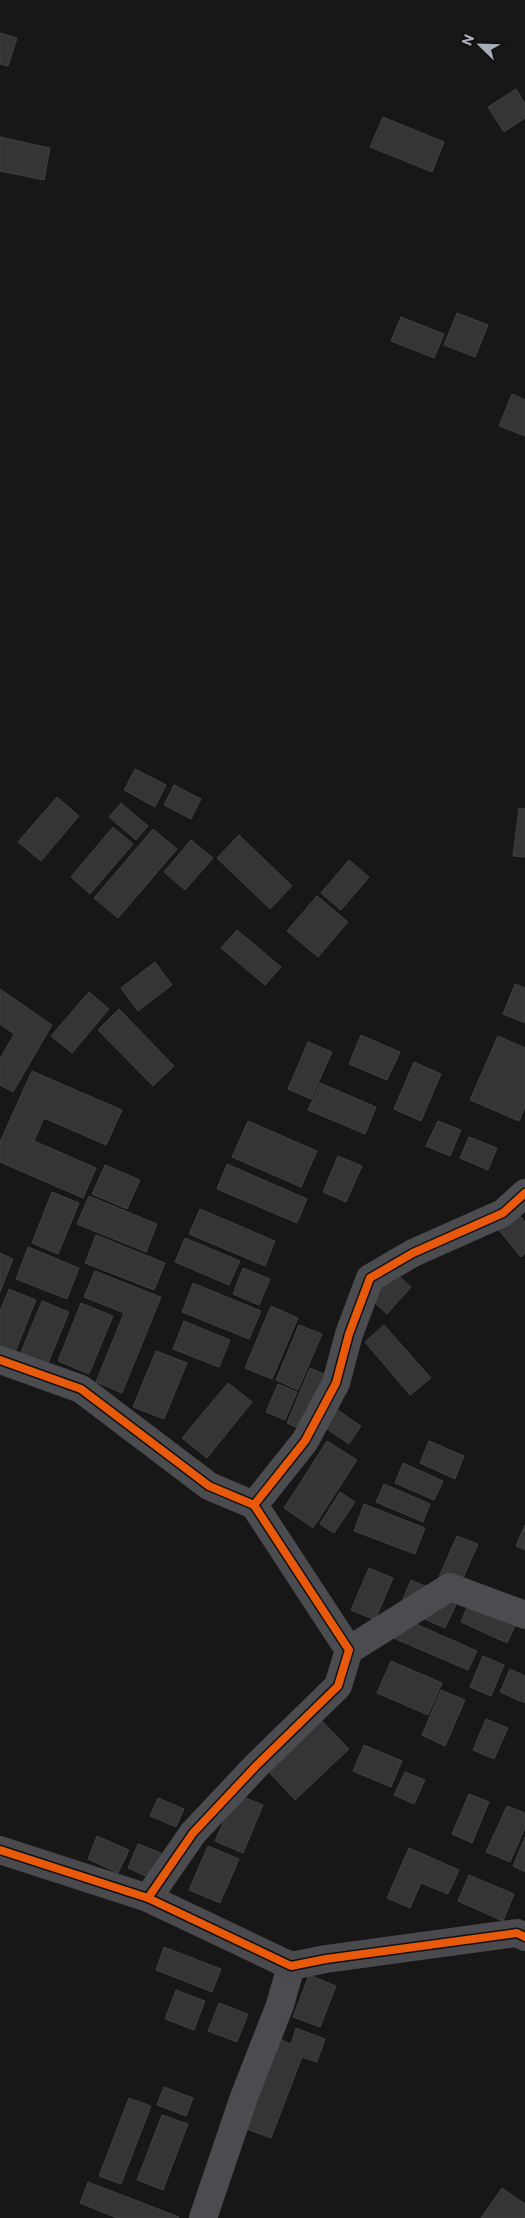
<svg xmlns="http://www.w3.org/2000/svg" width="525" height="2218" font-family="Commissioner,sans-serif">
  <rect width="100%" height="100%" fill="#171717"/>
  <g fill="#353536" stroke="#3f4043">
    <polygon points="0,33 17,38 8,66 0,64"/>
    <polygon points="516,89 525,104 525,118 504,132 488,107"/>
    <polygon points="383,117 444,142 432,172 370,147"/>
    <polygon points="0,137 50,148 44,180 0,171"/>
    <polygon points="457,313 488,325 475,357 444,345"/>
    <polygon points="401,317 444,334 434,358 391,341"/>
    <polygon points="512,394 525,400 525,436 499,426"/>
    <polygon points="135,769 166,785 155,807 124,790"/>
    <polygon points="174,785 201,799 191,819 164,805"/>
    <polygon points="57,797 79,816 41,861 18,842"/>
    <polygon points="121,803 148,826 136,840 109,817"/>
    <polygon points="519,808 525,809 525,857 513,856"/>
    <polygon points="113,827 133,844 90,894 71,877"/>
    <polygon points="153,829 177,849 118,918 94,898"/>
    <polygon points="239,835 292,886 270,909 217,858"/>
    <polygon points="191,840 213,858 185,890 164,872"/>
    <polygon points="349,860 369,877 341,910 321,893"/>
    <polygon points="317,896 348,922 318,957 287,931"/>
    <polygon points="237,930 281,967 265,985 221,948"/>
    <polygon points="155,962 172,985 138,1011 121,988"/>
    <polygon points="515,984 525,988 525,1023 503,1014"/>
    <polygon points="0,989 52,1025 13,1092 0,1085 0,1059 14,1034 0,1024"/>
    <polygon points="89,992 109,1009 72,1053 51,1036"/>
    <polygon points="119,1009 174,1066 153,1086 98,1030"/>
    <polygon points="361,1035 400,1052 387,1080 349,1064"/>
    <polygon points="498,1036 525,1048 525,1107 519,1121 470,1100"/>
    <polygon points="308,1042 332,1052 311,1099 288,1089"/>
    <polygon points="414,1062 441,1074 421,1121 394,1109"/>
    <polygon points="32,1071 122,1110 106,1145 44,1118 34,1141 96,1168 83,1198 0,1162 0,1142"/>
    <polygon points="320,1083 376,1107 365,1134 308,1110"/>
    <polygon points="248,1121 317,1151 301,1187 232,1157"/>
    <polygon points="438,1121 461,1130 450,1156 426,1146"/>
    <polygon points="469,1137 497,1148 488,1170 460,1158"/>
    <polygon points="338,1156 362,1166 346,1202 323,1192"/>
    <polygon points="227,1164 307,1199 297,1223 217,1189"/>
    <polygon points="105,1165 140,1180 127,1209 92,1194"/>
    <polygon points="52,1192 79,1203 58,1254 32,1243"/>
    <polygon points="89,1196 157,1224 146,1252 77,1224"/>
    <polygon points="200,1209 275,1241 265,1266 189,1234"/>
    <polygon points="517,1212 525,1222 525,1253 521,1257 498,1229"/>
    <polygon points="96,1235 165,1263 154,1290 85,1263"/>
    <polygon points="185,1238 240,1261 229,1285 175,1262"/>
    <polygon points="28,1247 79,1268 67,1299 16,1279"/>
    <polygon points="0,1253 13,1259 0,1292"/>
    <polygon points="389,1267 411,1287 387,1314 364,1293"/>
    <polygon points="243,1268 270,1279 259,1305 233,1294"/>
    <polygon points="95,1271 161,1297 122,1393 96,1382 124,1313 84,1297"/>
    <polygon points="193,1283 261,1311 249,1339 182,1312"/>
    <polygon points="9,1289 36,1300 15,1352 0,1346 0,1311"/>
    <polygon points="42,1301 69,1312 46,1368 19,1357"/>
    <polygon points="81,1303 113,1316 89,1374 58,1361"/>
    <polygon points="271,1306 298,1318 272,1379 245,1368"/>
    <polygon points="184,1321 230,1340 219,1367 173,1349"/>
    <polygon points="299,1325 322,1334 298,1390 276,1380"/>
    <polygon points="384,1325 431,1378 410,1395 365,1342"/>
    <polygon points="156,1351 187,1363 164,1419 133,1407"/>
    <polygon points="310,1368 333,1378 309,1433 287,1423"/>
    <polygon points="228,1383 252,1402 207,1458 182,1438"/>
    <polygon points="278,1384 297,1392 285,1420 266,1412"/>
    <polygon points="333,1407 361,1426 349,1444 321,1425"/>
    <polygon points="327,1441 357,1460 313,1528 284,1508"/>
    <polygon points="429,1441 464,1456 455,1479 420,1463"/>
    <polygon points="403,1463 443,1481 434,1500 395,1483"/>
    <polygon points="384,1484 430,1504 423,1522 376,1502"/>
    <polygon points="340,1492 355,1502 334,1533 320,1524"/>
    <polygon points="364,1504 425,1528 415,1554 354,1531"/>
    <polygon points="525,1525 525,1550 516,1546"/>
    <polygon points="457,1536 478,1544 459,1587 438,1579"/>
    <polygon points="369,1568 393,1578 375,1620 351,1610"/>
    <polygon points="411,1580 458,1600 445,1628 399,1608"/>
    <polygon points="468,1605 515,1626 507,1643 461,1622"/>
    <polygon points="393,1614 477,1651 468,1670 384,1634"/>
    <polygon points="483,1656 504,1665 491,1696 470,1687"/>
    <polygon points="391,1661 442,1683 428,1715 377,1693"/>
    <polygon points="510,1669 525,1676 525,1703 500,1692"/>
    <polygon points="441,1690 465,1700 445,1746 422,1735"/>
    <polygon points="320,1719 349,1749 295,1800 267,1770"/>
    <polygon points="486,1719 508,1728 494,1759 473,1750"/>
    <polygon points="364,1745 402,1761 391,1787 353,1771"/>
    <polygon points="405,1772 425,1780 414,1804 394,1795"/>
    <polygon points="236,1794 263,1805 243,1853 215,1841"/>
    <polygon points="469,1794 489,1802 472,1843 452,1834"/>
    <polygon points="158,1798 184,1809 176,1827 150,1816"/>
    <polygon points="507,1806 525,1813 525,1828 510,1862 486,1852"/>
    <polygon points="97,1836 129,1850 118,1873 88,1859"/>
    <polygon points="525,1837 525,1872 513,1866"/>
    <polygon points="138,1844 161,1853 150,1878 128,1868"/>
    <polygon points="208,1846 239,1859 220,1903 189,1890"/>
    <polygon points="409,1848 459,1870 448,1894 421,1883 410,1908 387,1898"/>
    <polygon points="469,1875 514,1894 503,1921 458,1901"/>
    <polygon points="164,1947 221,1969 212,1992 156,1970"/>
    <polygon points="309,1975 336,1986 320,2027 293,2017"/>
    <polygon points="176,1990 205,2001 194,2030 165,2019"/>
    <polygon points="219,2003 248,2014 237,2042 208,2031"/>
    <polygon points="296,2028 325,2039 317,2062 302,2057 271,2138 244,2128 277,2038 291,2044"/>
    <polygon points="164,2087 193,2098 186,2116 157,2105"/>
    <polygon points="129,2098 151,2106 121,2184 99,2176"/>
    <polygon points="162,2115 188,2124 163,2190 137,2180"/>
    <polygon points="88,2182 179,2217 178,2218 117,2218 80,2203"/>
    <polygon points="502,2188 525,2204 525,2218 481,2218"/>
  </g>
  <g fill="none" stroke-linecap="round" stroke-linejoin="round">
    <g stroke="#4b4c50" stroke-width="28">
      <polyline points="0,1360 81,1389 209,1486 254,1505"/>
      <polyline points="349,1650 450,1587 525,1615"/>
      <polyline points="148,1898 193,1833 256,1766 338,1686 349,1650 254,1505 305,1441 336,1383 349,1334 370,1278 413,1253 503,1213 525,1193"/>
      <polyline points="203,2218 244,2097 280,2005 291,1966"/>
    </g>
    <polyline stroke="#4a4a4e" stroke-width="28" points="0,1850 148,1898 291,1966 326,1959 517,1933 525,1937"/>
    <defs>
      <g id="cycleway">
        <polyline points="0,1360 81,1389 209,1486 254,1505"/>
        <polyline points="0,1850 148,1898 291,1966 326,1959 517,1933 525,1937"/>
        <polyline points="148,1898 193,1833 256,1766 338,1686 349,1650 254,1505 305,1441 336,1383 349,1334 370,1278 413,1253 503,1213 525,1193"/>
      </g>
    </defs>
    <use href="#cycleway" stroke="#111113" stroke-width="11"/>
    <use href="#cycleway" stroke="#e8590c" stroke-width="8"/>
  </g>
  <g transform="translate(480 45) rotate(293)" stroke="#111113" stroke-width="4" paint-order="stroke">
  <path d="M0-4L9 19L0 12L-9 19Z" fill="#a8adb8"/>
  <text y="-8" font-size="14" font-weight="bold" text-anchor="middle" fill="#a8adb8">N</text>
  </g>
</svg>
